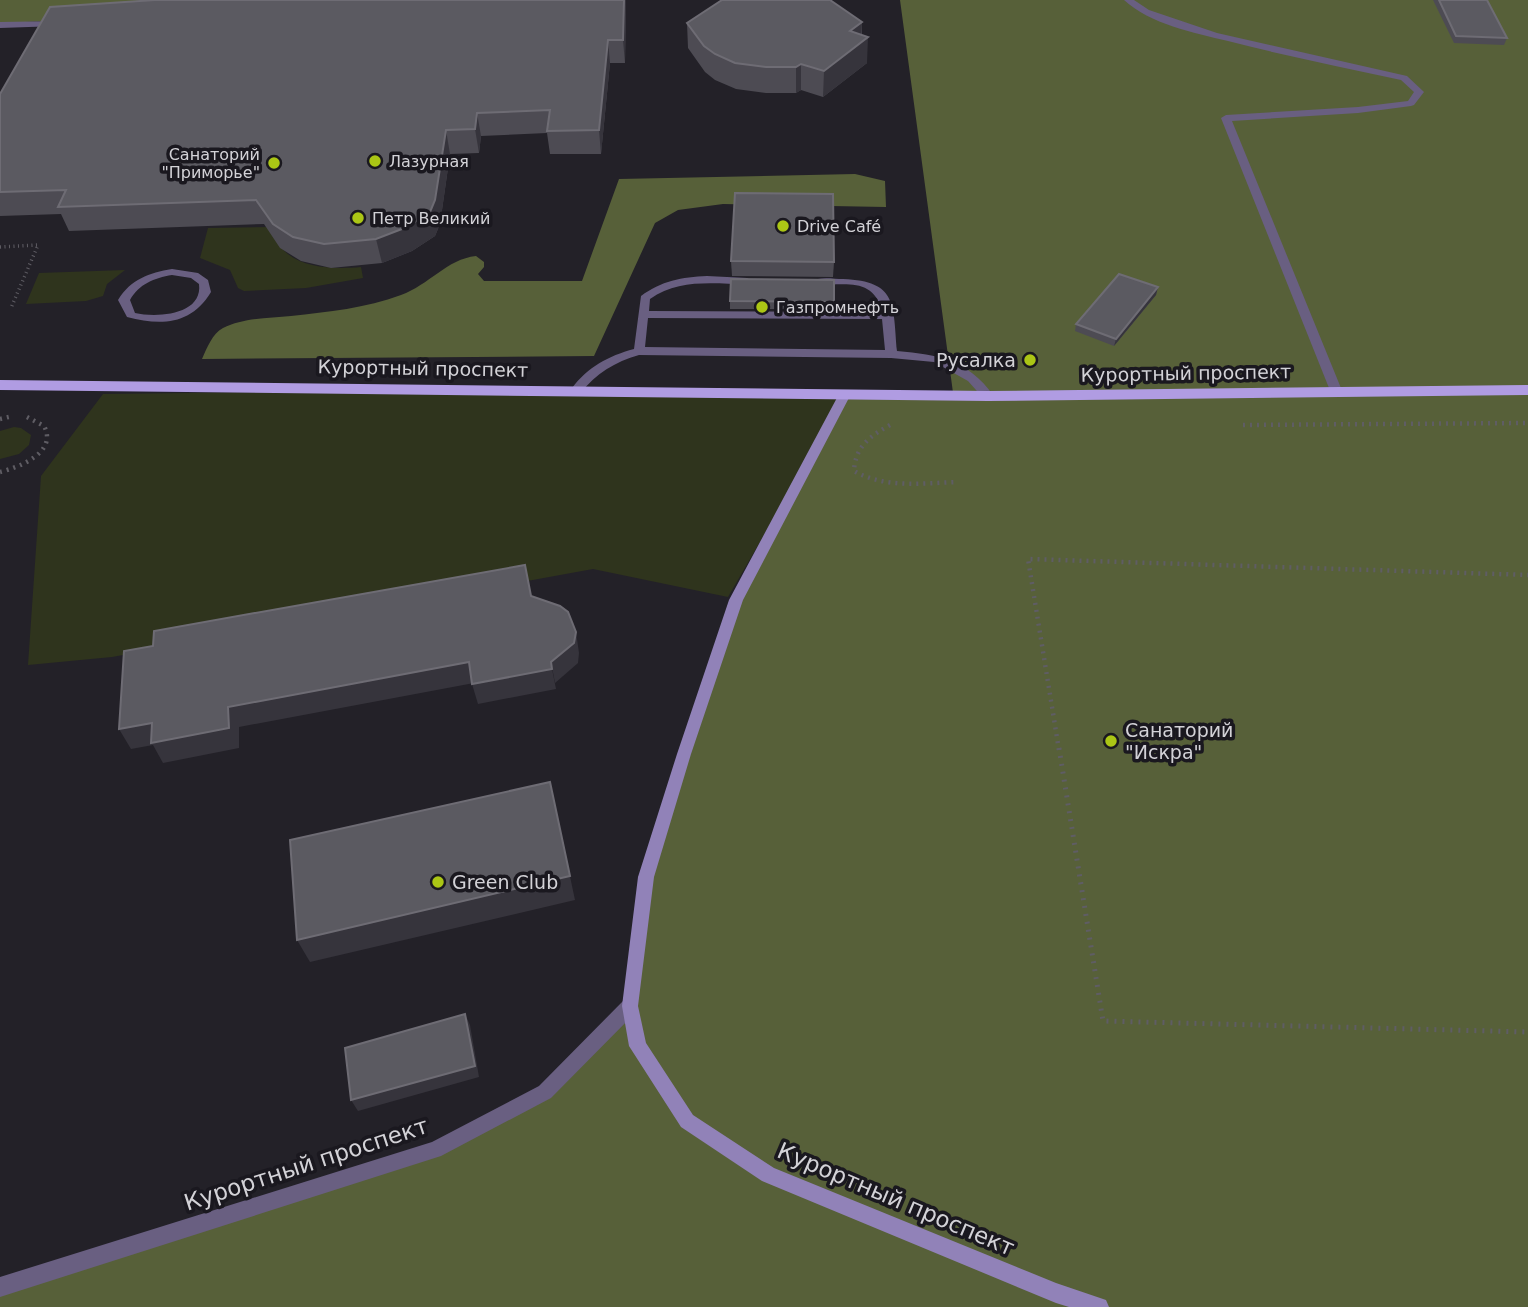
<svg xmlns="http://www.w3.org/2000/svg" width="1528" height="1307" font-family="'DejaVu Sans',sans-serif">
  <rect width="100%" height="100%" fill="#232128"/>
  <g fill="#2f341d">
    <path d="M273,227C279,268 327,270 361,267L363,278L306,288L244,291L238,288L230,270L200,258L208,228Z"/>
    <polygon points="125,270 107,284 103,296 86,301 26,304 39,273"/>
    <polygon points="520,389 844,398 1528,1307 0,1307 0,1292 432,1156 543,1101 626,1020 843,399 728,597 593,569 112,657 28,665 41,476 103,394"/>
    <polygon points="14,427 21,428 31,435 29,445 19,454 0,459 0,431"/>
  </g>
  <g fill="#576039">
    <polygon points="0,0 194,0 178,16 0,23"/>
    <polygon points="900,0 1528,0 1528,1307 0,1307 0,1292 432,1156 543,1101 626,1019 651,878 738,603 844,398 954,400"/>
    <path d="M855,174L885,181L886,207L723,204L678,210L655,223L594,356L202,359C207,348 212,334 223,328C243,318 269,318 291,316C328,312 366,308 401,295C429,285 447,259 476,256L484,262V267L478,274L484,281H582L619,179Z"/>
  </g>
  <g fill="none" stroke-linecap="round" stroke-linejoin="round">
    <polyline stroke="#5f5d64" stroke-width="3.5" stroke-dasharray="1 3.5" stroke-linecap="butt" points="0,247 38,245 11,308"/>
    <g stroke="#5f5d64" stroke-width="4.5" stroke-dasharray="2 5" stroke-linecap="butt">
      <polyline points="0,419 13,416"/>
      <path d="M890,425C870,436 855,447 854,471C886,489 923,483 958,482"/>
      <polyline points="1243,425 1528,423"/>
      <path d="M0,472C20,467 58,452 44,426L25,416"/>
      <polyline points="1059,750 1028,559 1528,575"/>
    </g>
    <polyline stroke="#5f5d64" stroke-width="5" stroke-dasharray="2 6" stroke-linecap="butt" points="1059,748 1103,1021 1528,1032"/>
    <g fill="#695f81" fill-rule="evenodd">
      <path d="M1124,0H1134L1149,10L1217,33L1407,76L1424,92L1414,105L1411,106L1358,113L1232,121L1343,393L1341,396H1333L1331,393L1221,118L1226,115L1358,107L1408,101L1414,92L1401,80C1343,67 1285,56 1228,41C1194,33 1150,24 1124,0Z"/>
      <polygon points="61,21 62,23 58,26 0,28 0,22"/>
      <path d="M172,269L198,273L208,280L211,292C191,325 161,326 127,317L118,300C131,279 149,273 172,269ZM172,275L191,278L199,284C203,315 157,318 135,313L130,300C139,284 154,278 172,275Z"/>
      <path d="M707,276L747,278L752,281L747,284C713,284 679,278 650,299L649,311L882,312C874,277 846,285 816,285L811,282C819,276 833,279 843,279C898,281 893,305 897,351C939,355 967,359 994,396L992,399H984L968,381L934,362L891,358L639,355C615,362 596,373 580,394H572V388C588,367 608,356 634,349L641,296C661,281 682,277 707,276ZM648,318L882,319L885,350L645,347Z"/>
    </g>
    <polygon fill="#695f81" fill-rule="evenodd" points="630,998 636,1000 638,1006 636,1012 551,1098 441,1156 0,1297 0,1277 432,1142 539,1086 624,1000"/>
    <polygon fill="#9182b8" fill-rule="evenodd" points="845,390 851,394 743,600 691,754 654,877 638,1006 646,1043 693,1115 774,1168 1056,1283 1106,1300 1109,1307 1069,1307 1056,1303 762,1181 681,1127 629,1046 622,1006 638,877 677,754 729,600 839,394"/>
    <polygon fill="#b09ce2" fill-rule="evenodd" points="0,380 988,391 1528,385 1528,395 988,401 0,390"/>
  </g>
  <g fill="#4d4b53">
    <polygon points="626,0 625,63 610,63 601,154 550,154 547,133 481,136 479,153 450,154 440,224 435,236 412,251 382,263 331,268 301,261 280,248 264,224 69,231 61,214 0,216 0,94"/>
    <polygon points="1433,0 1487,0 1507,38 1504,45 1454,43"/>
    <polygon points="862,22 862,35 867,63 823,97 801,90 796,93 766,93 736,89 715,80 705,72 688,48 687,23"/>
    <polygon points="731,261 834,262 833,277 732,276"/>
    <polygon points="1158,287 1156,295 1114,346 1075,331 1076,324"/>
    <polygon points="730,301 834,302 834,309 730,309"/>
  </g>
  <g fill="#36343c">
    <polygon points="624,0 626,0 625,63 623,40"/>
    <polygon points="862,22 861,43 868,37 867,63 823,97 824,71 850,31"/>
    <polygon points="608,40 610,63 601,154 599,130"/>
    <polygon points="801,64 801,90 796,93 796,67"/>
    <polygon points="477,113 481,136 479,153 475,129"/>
    <polygon points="446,130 450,154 440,224 435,236 412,251 382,263 376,239"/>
    <polygon points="1158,287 1156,295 1114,346 1116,339"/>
    <polygon points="576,632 579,653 578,663 555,683 551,662"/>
    <polygon points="469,662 474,683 239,727 239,748 163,763 153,745 131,749 119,729 228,707"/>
    <polygon points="552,669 556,689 478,704 472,684"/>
    <polygon points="550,782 575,900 310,962 297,940"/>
    <polygon points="465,1014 470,1025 479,1077 358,1111 351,1100"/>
  </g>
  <g fill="#5b5a61" stroke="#6e6c74" stroke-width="2">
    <polygon points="155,0 624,0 623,40 608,40 599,130 547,131 550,110 477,113 475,129 446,130 435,200 430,212 407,227 376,239 324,244 293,237 273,224 256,200 58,207 66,190 0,192 0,94 50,7"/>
    <polygon points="722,0 830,0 862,22 850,31 868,37 824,71 801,64 796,67 766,67 735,63 715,54 704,46 687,23"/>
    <polygon points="1439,0 1487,0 1507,38 1456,36"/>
    <polygon points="735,193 833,194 834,262 731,261"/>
    <polygon points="1119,274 1158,287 1116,339 1076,324"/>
    <polygon points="731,279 834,280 834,302 730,301"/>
    <polygon points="525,565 531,596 560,606 568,612 576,632 574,643 551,662 552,669 472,684 469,662 228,707 229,728 151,743 152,723 119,729 124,651 153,646 154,631"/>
    <polygon points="550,782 570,876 297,940 290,840"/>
    <polygon points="465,1014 475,1066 351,1100 345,1048"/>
  </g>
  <g fill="#abc615" stroke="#1a181f" stroke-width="2.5">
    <circle cx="375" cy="161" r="7"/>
    <circle cx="274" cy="163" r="7"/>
    <circle cx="358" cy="218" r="7"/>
    <circle cx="783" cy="226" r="7"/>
    <circle cx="762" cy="307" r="7"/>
    <circle cx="1030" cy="360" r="7"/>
    <circle cx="1111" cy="741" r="7"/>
    <circle cx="438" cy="882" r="7"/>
  </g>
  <g text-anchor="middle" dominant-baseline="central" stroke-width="7" stroke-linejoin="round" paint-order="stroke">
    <g font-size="16" fill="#d3d2d7" stroke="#1a181f" text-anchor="start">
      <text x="260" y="154" text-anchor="end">Санаторий<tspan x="260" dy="18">"Приморье"</tspan></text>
      <text x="389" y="161">Лазурная</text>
      <text x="372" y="218">Петр Великий</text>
      <text x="797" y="226">Drive Café</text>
      <text x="776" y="307">Газпромнефть</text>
    </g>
    <g font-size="19" fill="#d3d2d7" stroke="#1a181f" text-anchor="start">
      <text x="1016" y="360" text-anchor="end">Русалка</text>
      <text x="1125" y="730">Санаторий<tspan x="1125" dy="22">"Искра"</tspan></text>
      <text x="452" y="882">Green Club</text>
    </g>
    <g font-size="19" fill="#d3d2d7" stroke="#1a181f">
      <text transform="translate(423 368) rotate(1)">Курортный проспект</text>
      <text transform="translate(1186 373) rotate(-1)">Курортный проспект</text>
    </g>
    <g font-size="23" fill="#d3d2d7" stroke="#1a181f">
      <text transform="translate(306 1164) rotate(-18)">Курортный проспект</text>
      <text transform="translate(896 1199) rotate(23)">Курортный проспект</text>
    </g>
  </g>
</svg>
